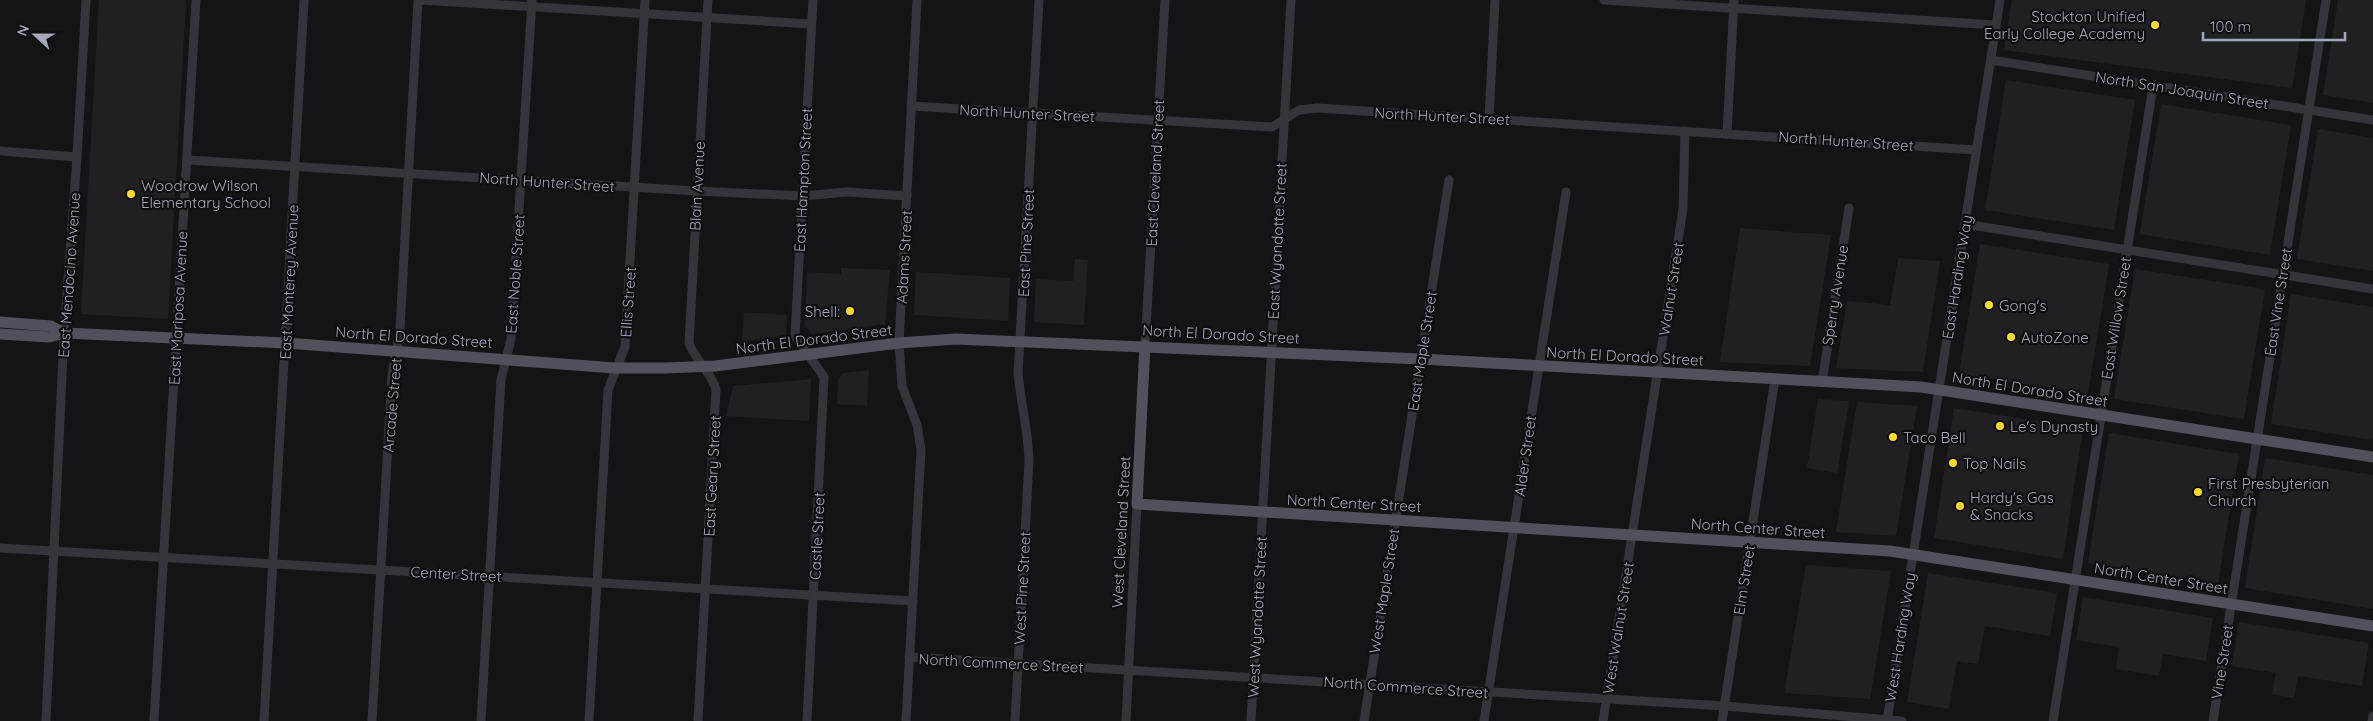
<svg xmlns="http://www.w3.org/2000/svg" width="2373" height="721" font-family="Quicksand,sans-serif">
  <rect width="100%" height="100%" fill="#141416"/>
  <g fill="#202023">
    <polygon points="99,0 186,0 168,319 81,314"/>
    <polygon points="2012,0 2306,0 2292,88 2004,50"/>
    <polygon points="2338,0 2373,0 2373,103 2323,95"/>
    <polygon points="2006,80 2135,100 2114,230 1985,210"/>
    <polygon points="2161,104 2291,125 2270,255 2140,234"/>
    <polygon points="2318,129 2373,138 2373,271 2297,259"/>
    <polygon points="1740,228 1831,235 1810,366 1720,362"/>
    <polygon points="1980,244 2109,264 2088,394 1959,374"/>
    <polygon points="1898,258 1940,261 1923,372 1836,368 1847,301 1890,305"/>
    <polygon points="1075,259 1088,260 1084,325 1034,322 1036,279 1073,281"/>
    <polygon points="841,268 890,270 885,324 812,334 805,326 807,272 841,274"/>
    <polygon points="2135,269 2265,289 2244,419 2114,399"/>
    <polygon points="916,272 1010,278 1008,321 914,315"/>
    <polygon points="2291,294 2373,307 2373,440 2271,424"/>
    <polygon points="744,312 787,315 786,335 742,342"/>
    <polygon points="869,370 867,406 837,404 838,380 843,373"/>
    <polygon points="811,379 809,421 726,416 733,386"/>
    <polygon points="1818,399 1849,401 1837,473 1807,468"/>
    <polygon points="1857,402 1917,406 1896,536 1836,532"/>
    <polygon points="1954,408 2083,428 2063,559 1934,538"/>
    <polygon points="2109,433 2239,454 2218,584 2088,563"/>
    <polygon points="2265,458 2373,475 2373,609 2245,588"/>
    <polygon points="1806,565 1891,571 1870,699 1784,693"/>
    <polygon points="1928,573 2057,593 2050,636 1985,626 1978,664 1957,661 1949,709 1907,702"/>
    <polygon points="2083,597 2213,618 2206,661 2163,654 2159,676 2116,669 2119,647 2076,640"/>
    <polygon points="2239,622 2369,643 2362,686 2298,676 2294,698 2272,694 2276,673 2232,666"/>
  </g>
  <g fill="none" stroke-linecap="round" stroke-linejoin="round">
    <g stroke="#35343b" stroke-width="9">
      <polyline points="421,0 811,24"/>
      <polyline points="1604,0 1996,25"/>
      <polyline points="1991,60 2373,120"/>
      <polyline points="911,106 1272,127 1299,110 1317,108 1976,150"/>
      <polyline points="1489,119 1495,0"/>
      <polyline points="1727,134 1734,0"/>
      <polyline points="0,151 77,157"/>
      <polyline points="187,160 697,191 803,196 847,192 907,196"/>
      <polyline points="1965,224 2373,289"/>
      <polyline points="1145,345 1165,0"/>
      <polyline points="1822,382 1849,208"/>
      <polyline points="0,548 913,601"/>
      <polyline points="909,657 1725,706 1902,721"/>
      <polyline points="46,721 64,333 77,157 86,0"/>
      <polyline points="154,721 196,0"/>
      <polyline points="264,721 304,0"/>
      <polyline points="372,721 392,375 400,329 418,0"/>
      <polyline points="481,721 501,380 511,339 532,0"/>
      <polyline points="589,721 608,390 625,347 645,0"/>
      <path d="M698,721L716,389C711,372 695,360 689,343L708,0"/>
      <polyline points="807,721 824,377 795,336 813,0"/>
      <polyline points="906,721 921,450 917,425 902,386 899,343 917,0"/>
      <path d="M1015,721L1029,460C1028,431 1021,403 1018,374L1039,0"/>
      <polyline points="1126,721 1137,504"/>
      <polyline points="1251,721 1291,0"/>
      <polyline points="1364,721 1449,180"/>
      <polyline points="1484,721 1566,192"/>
      <polyline points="1603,721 1683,209 1685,131"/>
      <polyline points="1722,721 1775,379"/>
      <polyline points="1887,721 2000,0"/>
      <polyline points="2053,721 2153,86"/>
      <polyline points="2213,721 2326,0"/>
      <polyline points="2372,721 2373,716"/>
    </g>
    <g stroke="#50515b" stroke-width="11">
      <polyline points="0,322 51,326 64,333"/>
      <polyline points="0,334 49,337 64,333 286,343 615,368 665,368 715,366 899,343 956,339 1421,359 1921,387 2373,457"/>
      <polyline points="1145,345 1137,504 1890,551 2373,626"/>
    </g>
  </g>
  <g fill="#ffdc23" stroke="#0f0f11" stroke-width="2">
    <circle cx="2155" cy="25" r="5"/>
    <circle cx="131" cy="194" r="5"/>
    <circle cx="1989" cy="305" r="5"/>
    <circle cx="850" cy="311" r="5"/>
    <circle cx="2011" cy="337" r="5"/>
    <circle cx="2000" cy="426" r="5"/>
    <circle cx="1893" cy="437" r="5"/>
    <circle cx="1953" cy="463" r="5"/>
    <circle cx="2198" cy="492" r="5"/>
    <circle cx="1960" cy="506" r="5"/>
  </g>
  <g text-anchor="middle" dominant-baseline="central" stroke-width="4.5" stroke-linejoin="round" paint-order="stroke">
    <g font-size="15" fill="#a4a7b8" stroke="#0f0f11" text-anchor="start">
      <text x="2145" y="16" text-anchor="end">Stockton Unified<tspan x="2145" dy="17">Early College Academy</tspan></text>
      <text x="141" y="185">Woodrow Wilson<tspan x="141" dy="17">Elementary School</tspan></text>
      <text x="1999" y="305">Gong's</text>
      <text x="840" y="311" text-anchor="end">Shell:</text>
      <text x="2021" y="337">AutoZone</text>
      <text x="2010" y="426">Le's Dynasty</text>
      <text x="1903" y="437">Taco Bell</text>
      <text x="1963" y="463">Top Nails</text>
      <text x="2208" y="483">First Presbyterian<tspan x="2208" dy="17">Church</tspan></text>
      <text x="1970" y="497">Hardy's Gas<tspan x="1970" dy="17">&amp; Snacks</tspan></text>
    </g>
    <g font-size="15" fill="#a4a7b8" stroke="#0f0f11">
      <text transform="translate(2182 90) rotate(9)">North San Joaquin Street</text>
      <text transform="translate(1027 113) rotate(3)">North Hunter Street</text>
      <text transform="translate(1442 116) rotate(3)">North Hunter Street</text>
      <text transform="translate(1846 141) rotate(4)">North Hunter Street</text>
      <text transform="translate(1155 173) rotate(-87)">East Cleveland Street</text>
      <text transform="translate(803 180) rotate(-87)">East Hampton Street</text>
      <text transform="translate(547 182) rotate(4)">North Hunter Street</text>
      <text transform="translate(697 186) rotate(-87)">Blain Avenue</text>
      <text transform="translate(1277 241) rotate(-87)">East Wyandotte Street</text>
      <text transform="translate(1026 243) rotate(-87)">East Pine Street</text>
      <text transform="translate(904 257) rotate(-87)">Adams Street</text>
      <text transform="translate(515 274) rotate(-86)">East Noble Street</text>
      <text transform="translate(69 275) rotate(-86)">East Mendocino Avenue</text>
      <text transform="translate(1957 277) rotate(-81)">East Harding Way</text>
      <text transform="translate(289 282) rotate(-87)">East Monterey Avenue</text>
      <text transform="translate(1671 289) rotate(-81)">Walnut Street</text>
      <text transform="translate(1835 295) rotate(-81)">Sperry Avenue</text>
      <text transform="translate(628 302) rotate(-86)">Ellis Street</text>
      <text transform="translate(2278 302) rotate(-81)">East Vine Street</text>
      <text transform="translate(178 308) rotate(-87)">East Mariposa Avenue</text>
      <text transform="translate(2116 318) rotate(-81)">East Willow Street</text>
      <text transform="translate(1221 334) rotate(3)">North El Dorado Street</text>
      <text transform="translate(414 337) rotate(4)">North El Dorado Street</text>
      <text transform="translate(814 339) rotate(-7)">North El Dorado Street</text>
      <text transform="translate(1422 351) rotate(-81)">East Maple Street</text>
      <text transform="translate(1625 356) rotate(3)">North El Dorado Street</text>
      <text transform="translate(2030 389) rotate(9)">North El Dorado Street</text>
      <text transform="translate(392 405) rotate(-85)">Arcade Street</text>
      <text transform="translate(1525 456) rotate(-82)">Alder Street</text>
      <text transform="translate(712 476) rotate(-87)">East Geary Street</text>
      <text transform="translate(1354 503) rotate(3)">North Center Street</text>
      <text transform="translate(1758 528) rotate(4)">North Center Street</text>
      <text transform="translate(1121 532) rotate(-87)">West Cleveland Street</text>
      <text transform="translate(817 536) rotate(-87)">Castle Street</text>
      <text transform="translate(456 574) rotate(3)">Center Street</text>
      <text transform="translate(2161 578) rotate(9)">North Center Street</text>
      <text transform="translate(1744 580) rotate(-81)">Elm Street</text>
      <text transform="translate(1022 588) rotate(-87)">West Pine Street</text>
      <text transform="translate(1384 591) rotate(-81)">West Maple Street</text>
      <text transform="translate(1257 617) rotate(-87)">West Wyandotte Street</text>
      <text transform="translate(1618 628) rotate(-81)">West Walnut Street</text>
      <text transform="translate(1900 637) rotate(-81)">West Harding Way</text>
      <text transform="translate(2222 662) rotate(-81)">Vine Street</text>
      <text transform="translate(1001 663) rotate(3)">North Commerce Street</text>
      <text transform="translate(1406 687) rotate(4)">North Commerce Street</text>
    </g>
  </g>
  <g transform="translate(35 35) rotate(291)" stroke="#0f0f11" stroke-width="4" paint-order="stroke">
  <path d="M0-4L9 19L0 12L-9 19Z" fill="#a4a7b8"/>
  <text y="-8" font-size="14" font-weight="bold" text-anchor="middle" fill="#a4a7b8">N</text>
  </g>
  <path d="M2203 32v8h142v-8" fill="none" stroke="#a4a7b8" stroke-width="2.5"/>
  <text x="2210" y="32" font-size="15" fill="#a4a7b8" stroke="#0f0f11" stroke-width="4" paint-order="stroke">100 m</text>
</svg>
